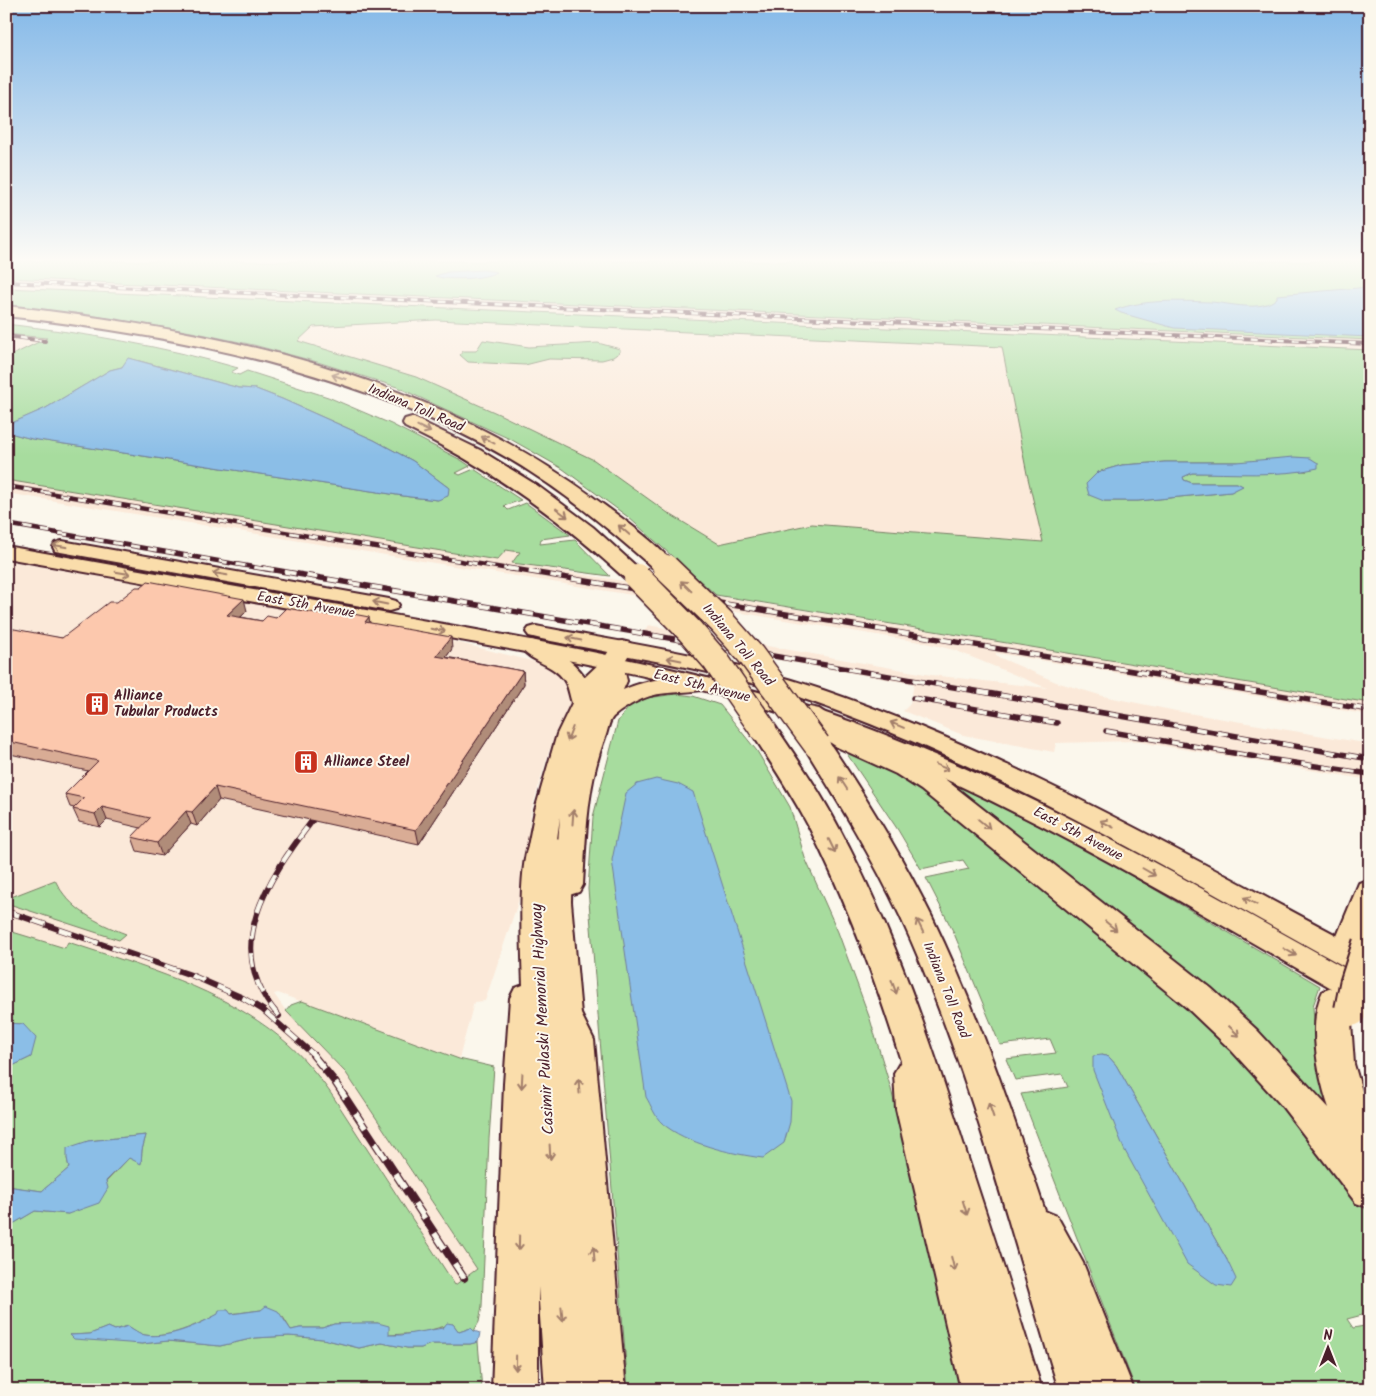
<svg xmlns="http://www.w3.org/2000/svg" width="1376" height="1396" font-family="Kalam,sans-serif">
  <rect width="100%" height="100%" fill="#fbf7ec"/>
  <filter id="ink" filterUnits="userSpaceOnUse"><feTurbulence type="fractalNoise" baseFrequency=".02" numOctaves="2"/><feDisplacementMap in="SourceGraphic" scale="10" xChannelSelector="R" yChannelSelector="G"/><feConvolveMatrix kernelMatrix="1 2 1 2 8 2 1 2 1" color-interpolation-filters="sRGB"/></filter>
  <g filter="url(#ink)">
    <g fill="#fbe9d9">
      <polygon points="6,278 1370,340 1370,350 6,288"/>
      <polygon points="436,320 1003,347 1027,474 1043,542 812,524 719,544 668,513 594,460 501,415 416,377 297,341 313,326"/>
      <polygon points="6,334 48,338 6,358"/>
      <polygon points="6,480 497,560 506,550 520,552 513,563 1370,703 1370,715 996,653 996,656 1056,682 1103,696 1176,711 1370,744 1370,780 1133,741 1056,743 1054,752 963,735 903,711 910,704 914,684 642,636 648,625 931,675 1047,688 954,650 926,643 6,493"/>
      <polygon points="6,560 407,630 540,663 561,672 573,685 572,705 549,751 531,811 524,884 485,1001 474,1002 459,1059 278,993 274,994 286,1011 346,1073 477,1269 455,1285 334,1098 300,1056 283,1039 257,1019 6,932"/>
    </g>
    <g fill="#a7dc9e" stroke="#787e64" fill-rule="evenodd">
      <polygon points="6,261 1370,261 1370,340 6,278"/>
      <path d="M6,288L1370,350V703L716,595L628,517L563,469L512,440L397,387L321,363L254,345L192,332L83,314L6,307ZM436,320L1002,347L1027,474L1043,542L812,524L719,544L668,513L594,460L501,415L416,377L298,341L313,327ZM1165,462H1236L1307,471L1192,473L1183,477L1184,480L1192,483H1237L1242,486L1231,492L1138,501H1104L1098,472L1122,465Z"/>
      <path d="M6,324C85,333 162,346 238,368L231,372L239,375L247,371L328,397L391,424L461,460L470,466L456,473L460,475L474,469L521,500L504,506L508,510L526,503L570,535L541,539L540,544L575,540L610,576L512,563L520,552L506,550L497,560L6,480V432L32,439L410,497L438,500L449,488L413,461L374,440L282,399L256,389L239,388L129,358L122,367L110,370L46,408L6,426V358L47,338L6,334Z"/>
      <polygon points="483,340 529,347 598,343 620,349 620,352 613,357 602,360 549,359 525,365 468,362 460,355 463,351 476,351"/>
      <polygon points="676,694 693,696 720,705 757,751 790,807 805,858 838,932 870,1019 891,1089 963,1390 628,1390 588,889 593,817 618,721 632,703 647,698"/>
      <path d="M843,748L871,758L922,789L1192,1007L1310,1131L1370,1215V1313L1347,1319L1353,1328L1370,1325V1390H1136L1021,1094L1068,1087L1062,1074L1015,1080L1006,1059L1056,1053L1050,1039L1000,1045L953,931L926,878L969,869L963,860L921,869L898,830ZM1102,1055L1109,1057L1116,1065L1227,1260Z"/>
      <polygon points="938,779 945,779 1089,851 1320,986 1313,1006 1315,1040 1338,1124"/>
      <path d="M55,880C69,909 97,923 126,934L119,940L6,903V899Z"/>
      <path d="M6,930L65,948L68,942C143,967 220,988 281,1038C302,1055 319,1076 334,1098L455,1285L477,1269L346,1073L286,1011L291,1005L302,1001L459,1059L494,1067L489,1139L482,1306L479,1322L474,1331L471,1328L459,1332L453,1324L419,1333L389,1335L378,1323L334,1324L322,1328H300L291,1330L283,1317L261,1310L230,1314L228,1310C205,1320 171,1340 145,1335C139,1334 133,1329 128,1326L115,1330L108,1327L90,1334L70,1335L142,1344L168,1341L220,1346L255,1338L289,1336L323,1339L359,1348L382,1343L407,1348H421L430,1344H470L478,1342L482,1390H6V1228L35,1211L68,1214L106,1182L129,1158L141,1163L142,1150L146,1135L88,1141L67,1158L69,1168L42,1191L6,1186V1069L31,1057L23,1024L6,1023Z"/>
    </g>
    <g fill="#8bbee7" stroke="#717e9c">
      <path d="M484,270L497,272C485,279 448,281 435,276L448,272Z"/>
      <path d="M1370,287V337L1174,328L1121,313L1115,310C1144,299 1180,301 1210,302C1230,303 1261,313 1277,298V295Z"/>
      <polygon points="128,358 239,388 256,389 282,399 374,440 413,461 449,488 448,496 438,500 410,497 32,439 6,432 7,425 46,408 110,370 122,367"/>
      <path d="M1294,457L1310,458L1318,463V468C1283,477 1229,473 1192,473L1183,477L1184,480L1192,483H1237L1243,486L1231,492L1138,501H1104L1089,495L1086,484L1098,472L1122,465L1165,462H1236Z"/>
      <path d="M656,779L678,784L693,792L791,1101L790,1122L784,1143L763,1158C732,1154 686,1144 662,1123C655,1117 651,1105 646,1097L612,860L626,793L637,784Z"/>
      <polygon points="6,1023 23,1024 36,1038 31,1057 6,1069"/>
      <polygon points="1102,1055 1109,1057 1116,1065 1227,1260 1236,1279 1231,1287 1216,1285 1187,1264 1124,1149 1093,1070 1093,1056"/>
      <polygon points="146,1135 142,1150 141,1164 129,1158 106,1181 108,1188 99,1203 68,1214 35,1211 6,1228 6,1186 42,1191 69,1168 67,1158 67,1148 88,1141"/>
      <path d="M266,1306L278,1311L291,1330L300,1328H322L334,1324L356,1323H378L389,1326V1335H401L443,1328L447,1323L453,1324L459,1332L471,1328L474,1331L480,1333L478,1342L470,1344H431L421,1348H407L382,1343L359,1348L323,1339L289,1336L255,1338L220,1346L168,1341L142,1344L74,1339L70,1335L90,1334L108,1327L115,1330L128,1326C133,1329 140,1334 145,1335C169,1339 198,1325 218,1314L219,1310H228L231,1314L261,1310Z"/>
    </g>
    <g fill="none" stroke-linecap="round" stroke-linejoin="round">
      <defs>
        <g id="primary">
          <polygon points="62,541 389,599 396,601 399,605 396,609 389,611 55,551 53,547 55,543"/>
          <path d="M6,546C144,571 283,595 421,620C554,644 689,667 817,710C1013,776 1190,883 1370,982V1005L1366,1006L1356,1002C1176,900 1000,791 804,721C693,682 576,661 460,640C309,611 158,585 6,558Z"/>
          <path d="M536,626C632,644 730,658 823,690C1015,756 1191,858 1370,953V978L1360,975C1180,876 1002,769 807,700C744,678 679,665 613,653C585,647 556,643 529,636L526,632L529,628Z"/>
        </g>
        <path id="trunk" d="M531,640C551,645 573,660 585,677L603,660L614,643L622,641L630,643L633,648L623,664L627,681L623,690C644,680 684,673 706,679L710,684L706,689C685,694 662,690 642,699C633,703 621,710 613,717C609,721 608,729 606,735C587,783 586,834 583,885L579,892L569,895L559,892L555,885L560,817L556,846L552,853L542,856L532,853L528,846L535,810L557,734L572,703C569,695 569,687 564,680C554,664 530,662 520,647L523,642Z"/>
        <g id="motorway">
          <path d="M6,306C213,329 421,372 593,497C613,512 658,543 671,562L668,567L660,569L652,567C608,528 562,490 511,460C356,370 182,336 6,316Z"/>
          <path d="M412,417L480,450L538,486L593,527L648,577L645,582L637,584L629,582C561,519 489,467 405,427L403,423L405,419Z"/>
          <path d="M810,707L819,709L857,735L916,760L941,776L1211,988L1257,1030L1329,1108C1318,1076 1307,1022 1323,991L1335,987L1347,991L1352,1001L1351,1022L1354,1064L1370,1118V1208L1356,1203L1281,1105L1231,1050L1187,1008L921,790L896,774L837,747L828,741C866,797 902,856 932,917C978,1012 1012,1112 1045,1211L1057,1216L1083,1263L1134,1390H1059C1010,1231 970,1068 900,916C872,857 838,801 803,745L807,739L817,736L825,738L801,721L797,715L801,709Z"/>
          <path d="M763,720L773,723C796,757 820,791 839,828C894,931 931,1041 966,1152C992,1231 1018,1310 1042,1390H961L896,1109L894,1073L901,1061C876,981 847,902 809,827C791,793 770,761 749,729L753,723Z"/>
          <path d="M542,835L565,840L572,856L571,902L581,1014L594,1040L626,1390H545L538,1287V1390H492L504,1084L510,998L515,988L523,985C522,954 517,864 531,838Z"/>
          <polygon points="1370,879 1370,935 1365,945 1353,949 1341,945 1337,936 1359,883"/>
        </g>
      </defs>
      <use href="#primary" stroke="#4a1f2b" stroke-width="4"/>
      <use href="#trunk" stroke="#4a1f2b" stroke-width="4"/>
      <use href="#motorway" stroke="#4a1f2b" stroke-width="4"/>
      <use href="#primary" fill="#faddab" fill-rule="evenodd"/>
      <use href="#trunk" fill="#faddab" fill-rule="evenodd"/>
      <use href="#motorway" fill="#faddab" fill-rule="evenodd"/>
      <defs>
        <g id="rail-far4">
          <polyline points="6,282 1370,344"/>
          <polyline points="6,336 45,341"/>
        </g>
        <g id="rail-far3">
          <polyline points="6,486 515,570"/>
          <polyline points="6,524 270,570"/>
        </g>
        <g id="rail-far2">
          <polyline points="263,568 1370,759"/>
          <polyline points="507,568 1370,710"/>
          <polyline points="913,698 1057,723"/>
          <polyline points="1106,731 1268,759 1370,774"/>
        </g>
        <g id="rail-far1">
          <polyline points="6,911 191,975 243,998 263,1010 315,1056"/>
          <path d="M279,1016C219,949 268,879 312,821"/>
        </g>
        <polyline id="rail" points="313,1055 335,1082 464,1278"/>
      </defs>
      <use href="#rail-far4" stroke="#4a1f2b" stroke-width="4"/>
      <use href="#rail-far3" stroke="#4a1f2b" stroke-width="4.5"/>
      <use href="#rail-far2" stroke="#4a1f2b" stroke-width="5.5"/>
      <use href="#rail-far1" stroke="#4a1f2b" stroke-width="6"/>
      <use href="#rail" stroke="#4a1f2b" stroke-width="8"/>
      <use href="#rail-far4" stroke="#fbf7ec" stroke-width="2.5" stroke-dasharray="7" stroke-linecap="butt"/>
      <use href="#rail-far3" stroke="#fbf7ec" stroke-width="3" stroke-dasharray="9" stroke-linecap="butt"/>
      <use href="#rail-far2" stroke="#fbf7ec" stroke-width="4" stroke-dasharray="11" stroke-linecap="butt"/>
      <use href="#rail-far1" stroke="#fbf7ec" stroke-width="4.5" stroke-dasharray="14" stroke-linecap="butt"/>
      <use href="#rail" stroke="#fbf7ec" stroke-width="5.5" stroke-dasharray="18" stroke-linecap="butt"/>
      <defs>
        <polyline id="motorway-bridge-far2" points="660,562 668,570"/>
        <g id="motorway-bridge-far1">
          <polyline points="666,568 721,621 751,655 817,745"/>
          <polyline points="637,577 690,631 716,661 763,729"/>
        </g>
        <polyline id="motorway-bridge" points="1351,1010 1356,985 1369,944"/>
      </defs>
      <use href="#motorway-bridge-far2" stroke="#4a1f2b" stroke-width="23" stroke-linecap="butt"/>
      <use href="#motorway-bridge-far1" stroke="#4a1f2b" stroke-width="29" stroke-linecap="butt"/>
      <use href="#motorway-bridge" stroke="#4a1f2b" stroke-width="36" stroke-linecap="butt"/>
      <use href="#motorway-bridge-far2" stroke="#faddab" stroke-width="20"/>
      <use href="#motorway-bridge-far1" stroke="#faddab" stroke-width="26"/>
      <use href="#motorway-bridge" stroke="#faddab" stroke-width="32"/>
    </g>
    <polygon fill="#d9ac95" stroke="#4a1f2b" points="247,611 241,617 262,621 276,618 370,623 452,649 446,657 523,671 524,684 419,844 219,800 197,826 191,824 162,856 137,851 132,837 141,828 107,820 100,827 79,822 73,809 74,808 70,807 65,794 88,771 10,754 6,757 6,631 62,638"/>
    <g fill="#b08c79" stroke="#4a1f2b">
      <polygon points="244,599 247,611 230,627 227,615"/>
      <polygon points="369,617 371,629 365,622"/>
      <polygon points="451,637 452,649 438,668 436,656"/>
      <polygon points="523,671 524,684 419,844 416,830"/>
      <polygon points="6,745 10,754 6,757"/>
      <polygon points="215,787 219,800 197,826 192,812"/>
      <polygon points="102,807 107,820 100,827 95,814"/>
      <polygon points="186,811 191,824 162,856 157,843"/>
    </g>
    <polygon fill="#fcc8ad" stroke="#4a1f2b" points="148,581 244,599 227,615 262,621 267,616 276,618 286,608 328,615 332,610 369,617 365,622 451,637 436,656 523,671 416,830 215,787 192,812 186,811 157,843 132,837 150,818 102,807 95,814 73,809 84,798 65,794 98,761 6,741 6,631 9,628 62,638 109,602 117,602 136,587 141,587"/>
    <defs><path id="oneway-shaft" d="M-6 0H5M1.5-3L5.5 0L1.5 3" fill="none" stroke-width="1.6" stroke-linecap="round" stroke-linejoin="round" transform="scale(1.25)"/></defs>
    <g stroke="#a27e6b">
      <use href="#oneway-shaft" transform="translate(339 377) rotate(-162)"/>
      <use href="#oneway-shaft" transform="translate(424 429) rotate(26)"/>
      <use href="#oneway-shaft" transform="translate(488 440) rotate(-152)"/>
      <use href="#oneway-shaft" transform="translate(562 513) rotate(37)"/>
      <use href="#oneway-shaft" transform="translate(624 530) rotate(-139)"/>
      <use href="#oneway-shaft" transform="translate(60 546) rotate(-171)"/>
      <use href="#oneway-shaft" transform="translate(123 573) rotate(10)"/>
      <use href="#oneway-shaft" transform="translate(220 574) rotate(-170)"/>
      <use href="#oneway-shaft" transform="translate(686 586) rotate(-136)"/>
      <use href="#oneway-shaft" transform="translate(380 603) rotate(-169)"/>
      <use href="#oneway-shaft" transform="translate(438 630) rotate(10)"/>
      <use href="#oneway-shaft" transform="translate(574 639) rotate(-169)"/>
      <use href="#oneway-shaft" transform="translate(674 659) rotate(-168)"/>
      <use href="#oneway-shaft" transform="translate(897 725) rotate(-157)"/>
      <use href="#oneway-shaft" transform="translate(570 734) rotate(111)"/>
      <use href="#oneway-shaft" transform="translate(942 767) rotate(23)"/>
      <use href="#oneway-shaft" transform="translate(843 783) rotate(-123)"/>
      <use href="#oneway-shaft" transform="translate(573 817) rotate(-86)"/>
      <use href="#oneway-shaft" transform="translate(984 824) rotate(39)"/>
      <use href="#oneway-shaft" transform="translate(1107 824) rotate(-152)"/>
      <use href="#oneway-shaft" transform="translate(832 846) rotate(64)"/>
      <use href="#oneway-shaft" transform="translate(1149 872) rotate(30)"/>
      <use href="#oneway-shaft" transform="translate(1250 901) rotate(-151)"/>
      <use href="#oneway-shaft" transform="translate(920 926) rotate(-116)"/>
      <use href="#oneway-shaft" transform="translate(1111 926) rotate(39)"/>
      <use href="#oneway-shaft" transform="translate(1290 952) rotate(30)"/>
      <use href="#oneway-shaft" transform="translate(894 987) rotate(70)"/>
      <use href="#oneway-shaft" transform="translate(1234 1031) rotate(44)"/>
      <use href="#oneway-shaft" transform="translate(522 1081) rotate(93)"/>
      <use href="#oneway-shaft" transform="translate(579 1086) rotate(-94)"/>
      <use href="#oneway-shaft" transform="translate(991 1110) rotate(-109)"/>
      <use href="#oneway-shaft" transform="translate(550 1152) rotate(87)"/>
      <use href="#oneway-shaft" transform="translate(965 1208) rotate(73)"/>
      <use href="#oneway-shaft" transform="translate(519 1243) rotate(91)"/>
      <use href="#oneway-shaft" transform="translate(594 1254) rotate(-94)"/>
      <use href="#oneway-shaft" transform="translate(953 1264) rotate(76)"/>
      <use href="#oneway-shaft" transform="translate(562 1314) rotate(85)"/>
      <use href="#oneway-shaft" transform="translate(516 1363) rotate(91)"/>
    </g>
  </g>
  <linearGradient id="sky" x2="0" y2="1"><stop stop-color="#83b8e8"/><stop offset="0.57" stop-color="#fdfbf6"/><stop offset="1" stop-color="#fdfbf6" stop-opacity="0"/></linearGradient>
  <rect width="1376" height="456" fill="url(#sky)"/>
  <defs>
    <symbol id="building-square" viewBox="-11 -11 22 22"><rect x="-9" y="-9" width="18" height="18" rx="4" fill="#c8321e" stroke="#fbf7ec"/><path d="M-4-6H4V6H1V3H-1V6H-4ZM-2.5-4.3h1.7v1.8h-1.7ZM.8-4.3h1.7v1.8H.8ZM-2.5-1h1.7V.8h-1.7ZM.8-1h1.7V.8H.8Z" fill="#fff"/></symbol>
  </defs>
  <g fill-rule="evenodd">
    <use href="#building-square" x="83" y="690" width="28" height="28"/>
    <use href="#building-square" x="292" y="748" width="28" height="28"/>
  </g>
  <g text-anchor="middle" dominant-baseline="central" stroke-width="4" stroke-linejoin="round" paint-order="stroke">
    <g font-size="14" fill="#4a1f2b" stroke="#fbf7ec">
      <text transform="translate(416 408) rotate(23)">Indiana Toll Road</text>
      <text transform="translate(306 605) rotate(10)">East 5th Avenue</text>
      <text transform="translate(738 645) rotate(50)">Indiana Toll Road</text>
      <text transform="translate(702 686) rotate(14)">East 5th Avenue</text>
      <text transform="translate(1078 834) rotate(28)">East 5th Avenue</text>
      <text transform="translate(946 990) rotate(68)">Indiana Toll Road</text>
    </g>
    <g font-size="14" font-weight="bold" fill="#4a1f2b" stroke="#fbf7ec" text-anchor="start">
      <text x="114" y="696">Alliance<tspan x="114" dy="16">Tubular Products</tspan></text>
      <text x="324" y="762">Alliance Steel</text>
    </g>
    <g font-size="16" fill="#4a1f2b" stroke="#fbf7ec">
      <text transform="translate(543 1019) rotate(-93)">Casimir Pulaski Memorial Highway</text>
    </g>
  </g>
  <rect width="1376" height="1396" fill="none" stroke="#fbf7ec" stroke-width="25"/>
  <rect x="12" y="12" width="1351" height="1371" fill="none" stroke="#4a1f2b" stroke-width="2" filter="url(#ink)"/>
  <g transform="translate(1328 1348)" stroke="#fbf7ec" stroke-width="4" paint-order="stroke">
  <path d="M0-4L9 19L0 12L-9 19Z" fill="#4a1f2b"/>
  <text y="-8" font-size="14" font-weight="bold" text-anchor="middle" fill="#4a1f2b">N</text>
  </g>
</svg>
